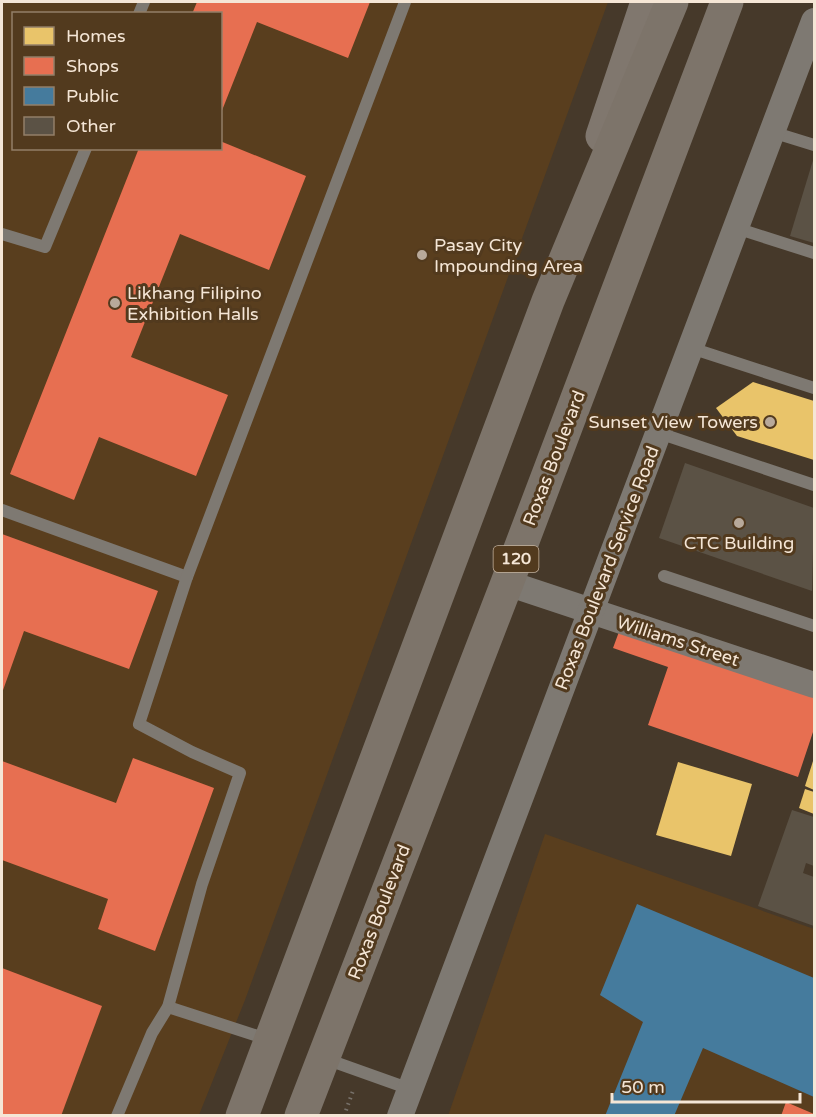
<svg xmlns="http://www.w3.org/2000/svg" width="816" height="1117" font-family="'Varela Round',sans-serif">
  <rect width="100%" height="100%" fill="#46392a"/>
  <g fill="#593e1e" fill-rule="evenodd">
    <path d="M2,2H608L245,1000L199,1115H2ZM14,14H220V148H14Z"/>
    <polygon points="545,834 814,929 814,1115 448,1116"/>
  </g>
  <g fill="#e9c46a">
    <polygon points="753,382 814,401 814,460 737,436 716,408"/>
    <polygon points="814,758 814,790 805,786"/>
    <polygon points="678,762 752,784 731,856 656,835"/>
    <polygon points="805,789 814,792 814,814 799,808"/>
  </g>
  <g fill="#e76f51">
    <polygon points="197,2 370,2 348,58 257,22 221,113 220,14 192,14"/>
    <polygon points="220,141 306,176 269,270 180,234 131,357 228,395 196,476 99,437 74,500 10,474 139,148 220,148"/>
    <polygon points="2,534 158,591 129,669 24,631 2,693"/>
    <polygon points="620,629 814,697 814,729 798,777 648,725 668,667 613,648"/>
    <polygon points="133,758 214,788 155,951 98,929 108,899 2,860 2,761 116,803"/>
    <polygon points="2,968 102,1006 61,1116 2,1116"/>
    <polygon points="786,1102 814,1114 814,1116 781,1116"/>
  </g>
  <polygon fill="#457b9d" points="637,904 814,978 814,1097 703,1048 674,1116 605,1116 643,1022 600,995"/>
  <g fill="#5b5245">
    <polygon points="814,157 814,243 790,236"/>
    <polygon points="685,463 814,508 812,591 659,538"/>
    <polygon points="792,810 814,817 814,866 806,863 803,873 814,877 814,926 758,906"/>
  </g>
  <g fill="none" stroke-linecap="round" stroke-linejoin="round">
    <polyline stroke="#78726b" stroke-width="4" stroke-dasharray="1.5 4.5" stroke-linecap="butt" points="344,1116 354,1088"/>
    <g stroke="#7e7972" stroke-width="12">
      <polyline points="139,14 144,2"/>
      <polyline points="772,132 814,145"/>
      <polyline points="736,228 814,253"/>
      <polyline points="2,234 45,247 86,148"/>
      <polyline points="691,348 814,388"/>
      <polyline points="659,433 814,485"/>
      <polyline points="2,510 187,577"/>
      <polyline points="664,576 814,626"/>
      <polyline points="168,1007 270,1040"/>
      <polyline points="323,1058 410,1089"/>
      <polyline points="117,1116 152,1033 168,1007 202,884 240,773 192,752 139,724 187,577 405,2"/>
    </g>
    <g stroke="#7e7972" stroke-width="26">
      <polyline points="507,583 814,685"/>
      <polyline points="400,1116 814,21"/>
    </g>
    <polyline stroke="#80776e" stroke-width="33" points="602,136 647,2"/>
    <g stroke="#7d746a" stroke-width="33">
      <polyline points="242,1116 548,301 672,2"/>
      <polyline points="301,1116 507,583 727,2"/>
    </g>
  </g>
  <g fill="#b8a99a" stroke="#523a1e" stroke-width="2">
    <circle cx="422" cy="255" r="6"/>
    <circle cx="115" cy="303" r="6"/>
    <circle cx="770" cy="422" r="6"/>
    <circle cx="739" cy="523" r="6"/>
  </g>
  <g text-anchor="middle" dominant-baseline="central" stroke-width="6" stroke-linejoin="round" paint-order="stroke">
    <rect fill="#523a1e" stroke="#c4b29f" stroke-width="1.5" x="493.5" y="546" width="45" height="26" rx="4.5"/>
    <g font-size="16" font-weight="bold" fill="#f5e6d6">
      <text x="516" y="559">120</text>
    </g>
    <g font-size="18" fill="#f5e6d6" stroke="#523a1e" text-anchor="start">
      <text x="434" y="245">Pasay City<tspan x="434" dy="21">Impounding Area</tspan></text>
      <text x="127" y="293">Likhang Filipino<tspan x="127" dy="21">Exhibition Halls</tspan></text>
      <text x="758" y="422" text-anchor="end">Sunset View Towers</text>
      <text x="739" y="543" text-anchor="middle">CTC Building</text>
    </g>
    <g font-size="18" fill="#f5e6d6" stroke="#523a1e">
      <text transform="translate(554 458) rotate(-69)">Roxas Boulevard</text>
      <text transform="translate(607 568) rotate(-69)">Roxas Boulevard Service Road</text>
      <text transform="translate(678 641) rotate(18)">Williams Street</text>
      <text transform="translate(379 912) rotate(-69)">Roxas Boulevard</text>
    </g>
  </g>
  <rect width="816" height="1117" fill="none" stroke="#f5e6d6" stroke-width="6"/>
  <rect x="12" y="12" width="210" height="138" fill="#523a1e" stroke="#937f68" stroke-width="1.5"/>
  <rect x="24" y="27" width="30" height="18" fill="#e9c46a" stroke="#937f68" stroke-width="1.5"/>
  <text x="66" y="42" font-size="18" fill="#f5e6d6">Homes</text>
  <rect x="24" y="57" width="30" height="18" fill="#e76f51" stroke="#937f68" stroke-width="1.5"/>
  <text x="66" y="72" font-size="18" fill="#f5e6d6">Shops</text>
  <rect x="24" y="87" width="30" height="18" fill="#457b9d" stroke="#937f68" stroke-width="1.5"/>
  <text x="66" y="102" font-size="18" fill="#f5e6d6">Public</text>
  <rect x="24" y="117" width="30" height="18" fill="#5b5245" stroke="#937f68" stroke-width="1.5"/>
  <text x="66" y="132" font-size="18" fill="#f5e6d6">Other</text>
  <path d="M612 1093v9h188v-9" fill="none" stroke="#f5e6d6" stroke-width="3"/>
  <text x="621" y="1093" font-size="18" fill="#f5e6d6" stroke="#523a1e" stroke-width="4.5" paint-order="stroke">50 m</text>
</svg>
